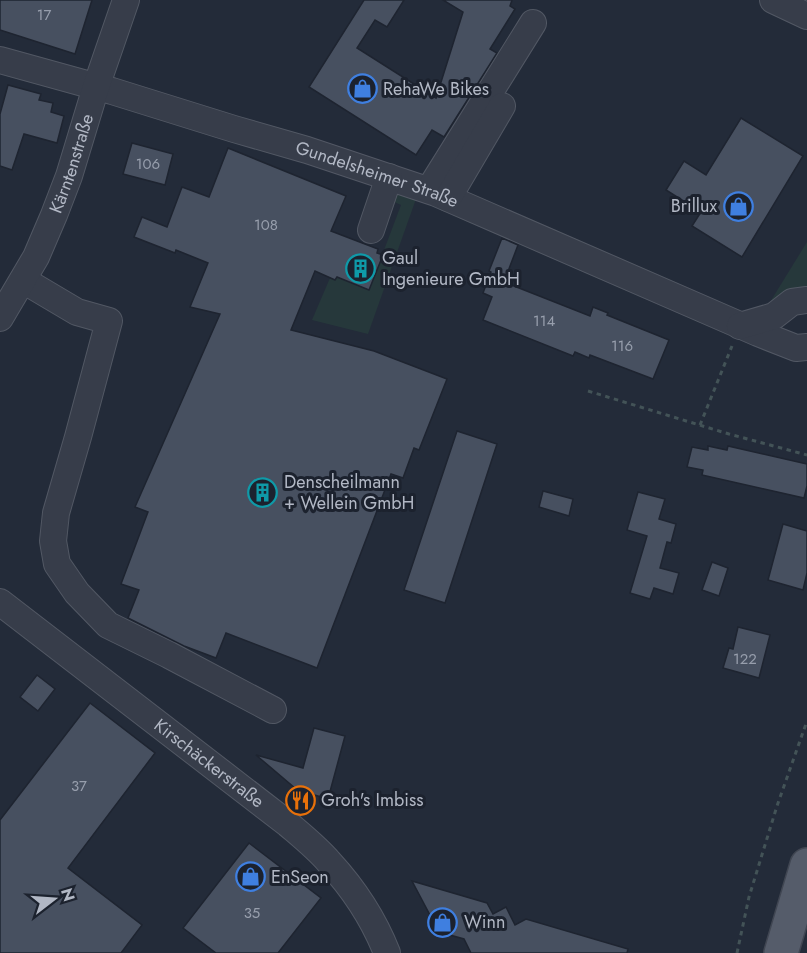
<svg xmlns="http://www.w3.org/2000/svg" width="807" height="953" font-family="Jost,sans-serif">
  <rect width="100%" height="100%" fill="#232b39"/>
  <g fill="#26383b">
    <polygon points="396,191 416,199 368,334 312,320 342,250 349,253 339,278 369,290 401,205 392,201"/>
    <polygon points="807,242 807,290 767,307"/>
  </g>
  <g fill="#475060" stroke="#1e2430" stroke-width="1.5">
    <polygon points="0,0 92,0 75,54 0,30"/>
    <polygon points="364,0 404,0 387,27 375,20 357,48 436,98 463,12 443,0 512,0 510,6 515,9 490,49 497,53 444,137 432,130 416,155 309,87"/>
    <polygon points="8,85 41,94 39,100 53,103 51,112 64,116 57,143 24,134 12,170 0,166 0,114"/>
    <polygon points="741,118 803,156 742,257 692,226 701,212 666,190 684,161 706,175"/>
    <polygon points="132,143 173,154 165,185 123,174"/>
    <polygon points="228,148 346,196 331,231 378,249 377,253 383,255 369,290 337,277 335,280 315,271 291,330 374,351 447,379 419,450 414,448 403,478 391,474 317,668 226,633 216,658 184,646 128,618 139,590 121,584 148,512 135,507 220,314 190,307 208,263 176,250 175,253 134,237 142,217 167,227 182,187 209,197"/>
    <polygon points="502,238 518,245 504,282 590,316 593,307 608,313 607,315 669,340 653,379 590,355 589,358 575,352 573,356 483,320 492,297 483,293 491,272 489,271"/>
    <polygon points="457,431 497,444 445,603 404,590"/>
    <polygon points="708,446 727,450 728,446 807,464 807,486 804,498 702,475 703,470 687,467 692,447 708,450"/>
    <polygon points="543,491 573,499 569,516 539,507"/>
    <polygon points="638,492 665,499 659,519 676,524 671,543 667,542 660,568 679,573 673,594 654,588 650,599 630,593 647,536 627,530"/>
    <polygon points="783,524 807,531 807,573 803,590 768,580"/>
    <polygon points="712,562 728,568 719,596 702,590"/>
    <polygon points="738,627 770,635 759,678 723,668 729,648 733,649"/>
    <polygon points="37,675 55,689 38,711 20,697"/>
    <polygon points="90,703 155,753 68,868 142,925 121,953 0,953 0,820"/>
    <polygon points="314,728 345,736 328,799 311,794 308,806 292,801 296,789 256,755 303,768"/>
    <polygon points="249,843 321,898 278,953 216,953 183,928"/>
    <polygon points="412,881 487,903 493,914 506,907 515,925 526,919 628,949 627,953 471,953 464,939 439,932"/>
  </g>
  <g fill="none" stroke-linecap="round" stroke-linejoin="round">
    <defs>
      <g id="minor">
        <polyline points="773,0 807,16"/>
        <path id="s1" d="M0,60L112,91L234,129L307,150L436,193L758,333L796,348L807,347"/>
        <polyline points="429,190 533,23"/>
        <polyline points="448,198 502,106"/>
        <polyline points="371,230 389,177"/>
        <polyline points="23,280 77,312 109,321 78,437 56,513 53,541 57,564 77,593 108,625 169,655 273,710"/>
        <path id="s2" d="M0,318L36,257L54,215L69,176L96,87L126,0"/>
        <polyline points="740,326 774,316 792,302 807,300"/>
        <path id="s3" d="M0,602L288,824C302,836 317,848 329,862C353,888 374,920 387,953"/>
      </g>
      <polyline id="major" points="781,953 807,865"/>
    </defs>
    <use href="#minor" stroke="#525864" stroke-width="28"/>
    <use href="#major" stroke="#404652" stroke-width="36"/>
    <g stroke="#435357" stroke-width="3" stroke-dasharray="4.5 4.5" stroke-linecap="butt">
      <polyline points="588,391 729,434 807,455"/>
      <polyline points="700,425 732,346"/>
      <polyline points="737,953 749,897 777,806 807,721"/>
    </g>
    <use href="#minor" stroke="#373d4a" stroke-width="26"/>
    <use href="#major" stroke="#555c6a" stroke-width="33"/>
  </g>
  <defs>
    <symbol id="shop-ring" viewBox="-11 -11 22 22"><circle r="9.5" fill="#1c222e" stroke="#3f7fe0" stroke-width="1.5"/><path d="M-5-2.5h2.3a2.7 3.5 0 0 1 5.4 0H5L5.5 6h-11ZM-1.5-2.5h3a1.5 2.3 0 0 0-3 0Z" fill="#3f7fe0"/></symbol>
    <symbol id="building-ring" viewBox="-11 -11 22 22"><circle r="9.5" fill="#1c222e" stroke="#0f9aa8" stroke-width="1.5"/><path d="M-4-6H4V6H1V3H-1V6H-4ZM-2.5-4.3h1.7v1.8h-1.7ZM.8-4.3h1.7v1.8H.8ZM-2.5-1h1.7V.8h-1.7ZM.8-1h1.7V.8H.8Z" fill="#0f9aa8"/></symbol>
    <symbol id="restaurant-ring" viewBox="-11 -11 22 22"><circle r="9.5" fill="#1c222e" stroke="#e8710a" stroke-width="1.5"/><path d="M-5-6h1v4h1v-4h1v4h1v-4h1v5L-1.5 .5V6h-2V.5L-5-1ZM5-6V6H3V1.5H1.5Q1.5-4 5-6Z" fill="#e8710a"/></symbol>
  </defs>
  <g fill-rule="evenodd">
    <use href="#shop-ring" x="346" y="72" width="33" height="33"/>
    <use href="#shop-ring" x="722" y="190" width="33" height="33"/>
    <use href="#building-ring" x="344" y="252" width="33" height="33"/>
    <use href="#building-ring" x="246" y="476" width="33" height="33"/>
    <use href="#restaurant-ring" x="284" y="784" width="33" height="33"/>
    <use href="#shop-ring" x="234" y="860" width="33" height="33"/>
    <use href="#shop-ring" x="426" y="906" width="33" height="33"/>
  </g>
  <g text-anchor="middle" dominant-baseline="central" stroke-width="6" stroke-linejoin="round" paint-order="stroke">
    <g font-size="15" fill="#979eac">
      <text x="44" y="15">17</text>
      <text x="148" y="164">106</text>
      <text x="266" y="225">108</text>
      <text x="544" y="321">114</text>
      <text x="622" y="346">116</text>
      <text x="745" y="659">122</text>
      <text x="79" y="786">37</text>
      <text x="252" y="913">35</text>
    </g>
    <g font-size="18" fill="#b2b8c5" stroke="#1c222e" text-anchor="start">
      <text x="383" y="89">RehaWe Bikes</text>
      <text x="717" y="206" text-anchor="end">Brillux</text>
      <text x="382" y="258">Gaul<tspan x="382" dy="21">Ingenieure GmbH</tspan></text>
      <text x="284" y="482">Denscheilmann<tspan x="284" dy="21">+ Wellein GmbH</tspan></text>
      <text x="321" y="800">Groh's Imbiss</text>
      <text x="271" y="877">EnSeon</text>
      <text x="464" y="922">Winn</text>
    </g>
    <g font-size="18" fill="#b2b8c5" stroke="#1c222e">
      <text stroke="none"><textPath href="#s2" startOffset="171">Kärntenstraße</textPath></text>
      <text stroke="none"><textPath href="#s1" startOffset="394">Gundelsheimer Straße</textPath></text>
      <text stroke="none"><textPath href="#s3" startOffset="264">Kirschäckerstraße</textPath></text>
    </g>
  </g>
  <g transform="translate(54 899) rotate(73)" stroke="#1c222e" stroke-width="4.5" paint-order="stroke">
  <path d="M0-4.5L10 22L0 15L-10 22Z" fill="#b2b8c5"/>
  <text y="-9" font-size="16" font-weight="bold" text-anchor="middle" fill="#b2b8c5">N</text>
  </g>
</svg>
